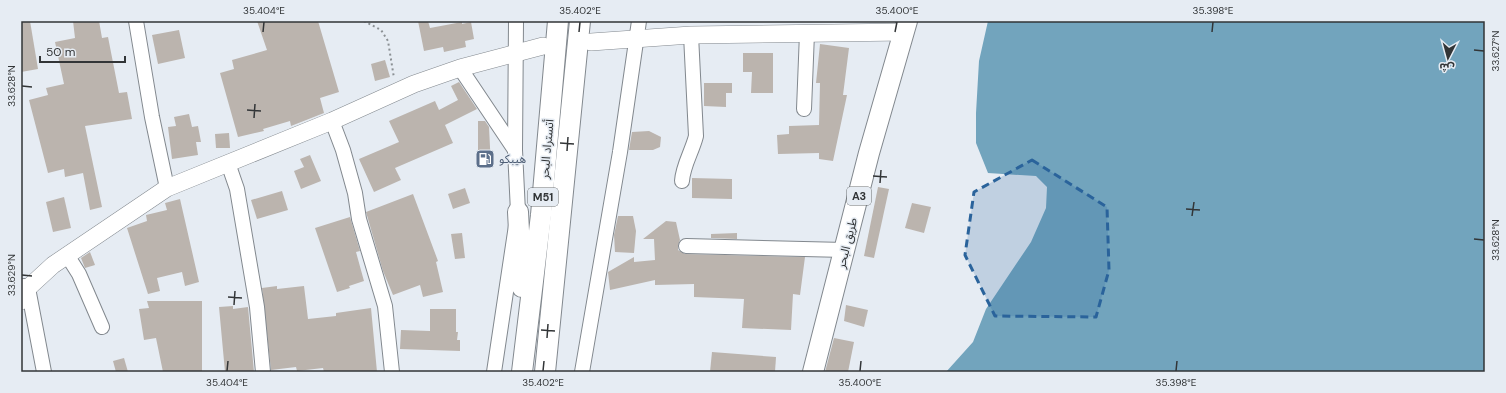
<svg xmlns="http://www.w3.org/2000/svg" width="1506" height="393" font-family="'DM Sans','Noto Sans Arabic',sans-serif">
  <rect width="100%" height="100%" fill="#e6ecf3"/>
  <polygon fill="#72a4bd" points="988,21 1485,21 1485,372 946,372 973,342 986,309 1031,242 1046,208 1047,187 1036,176 988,173 976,143 976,113 979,61"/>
  <g fill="#bbb4ae">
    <polygon points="21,21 30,21 38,69 21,72"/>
    <polygon points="73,21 99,21 102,38 108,37 119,93 127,92 132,119 85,126 102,207 90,210 83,173 65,177 64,169 48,173 29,100 48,95 46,88 64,84 55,42 75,38"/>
    <polygon points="257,21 318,21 339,92 320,98 324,113 291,126 290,121 263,129 264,131 238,137 220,73 234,69 232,60 267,50"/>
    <polygon points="418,21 428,21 430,28 462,22 462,24 471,22 474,39 465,41 466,47 444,52 443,47 424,51"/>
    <polygon points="179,30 185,58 158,64 152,35"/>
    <polygon points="820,44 849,48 843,95 847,95 833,161 819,159 819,153 778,154 777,135 789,134 789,126 819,125 820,83 816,83"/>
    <polygon points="743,53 773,53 773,93 751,93 752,72 743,72"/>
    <polygon points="385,60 390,77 375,81 371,64"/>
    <polygon points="459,82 477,109 445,125 453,143 395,168 401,180 374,192 359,159 399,142 389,121 435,101 439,110 458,100 451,86"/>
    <polygon points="704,83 732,83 732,93 726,93 726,107 704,106"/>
    <polygon points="189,114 192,127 198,126 201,142 196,142 198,155 172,159 168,127 176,126 174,117"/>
    <polygon points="478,121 485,121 489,127 491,167 481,167 481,156 478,156"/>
    <polygon points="649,131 661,137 660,147 653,150 629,150 632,132"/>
    <polygon points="229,133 230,148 216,148 215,134"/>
    <polygon points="310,155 321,181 301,189 294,171 304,167 300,159"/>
    <polygon points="692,178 732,179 732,199 692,198"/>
    <polygon points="878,187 889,189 874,258 864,256"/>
    <polygon points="465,188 470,203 453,209 448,194"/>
    <polygon points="282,191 288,210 257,219 251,200"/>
    <polygon points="413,194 438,261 436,262 443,292 423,297 420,285 393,295 383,271 366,212"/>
    <polygon points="64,197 71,228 53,232 46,202"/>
    <polygon points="180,199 199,282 185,286 182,272 157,278 160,291 148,294 127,228 147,221 146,215 167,210 165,203"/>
    <polygon points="912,203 931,207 924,233 905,228"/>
    <polygon points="618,216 633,216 636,231 634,253 615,252 614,235"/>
    <polygon points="350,217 360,251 356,252 364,281 349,286 350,288 337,292 315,228"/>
    <polygon points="666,221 676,222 680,240 678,245 678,250 685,254 805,257 800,295 793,294 791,330 742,328 744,299 694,297 694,284 655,285 655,280 610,290 608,272 634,257 634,262 655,260 654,239 643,239"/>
    <polygon points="462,233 465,258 455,259 451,234"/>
    <polygon points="737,233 737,239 711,238 711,234"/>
    <polygon points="90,252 95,265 85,268 81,258"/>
    <polygon points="277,286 277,289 304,286 308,319 336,316 336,313 371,308 377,372 324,372 323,368 297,371 296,367 271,370 262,288"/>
    <polygon points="147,301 202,301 202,372 163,372 156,338 144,340 139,309 149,308"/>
    <polygon points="846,305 868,310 864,327 844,321"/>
    <polygon points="233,306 233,309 248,307 254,372 225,372 219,307"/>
    <polygon points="430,309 456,309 456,332 458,332 457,340 460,340 460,351 400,349 401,330 430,331"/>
    <polygon points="834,338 854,342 848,372 825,372"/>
    <polygon points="712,352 776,357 775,372 710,372"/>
    <polygon points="124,358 128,372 116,372 113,361"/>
  </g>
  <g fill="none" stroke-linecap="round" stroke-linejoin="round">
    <defs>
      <g id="minor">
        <polyline points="136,21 152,117 167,188"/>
        <polyline points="460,68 515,150"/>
        <polyline points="804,109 807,33"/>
        <polyline points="332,121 343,150 355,193 359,219 385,306 392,372"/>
        <polyline points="228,163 237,189 257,307 263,372"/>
        <path d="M682,181C683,165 692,152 696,136L691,35"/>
        <polyline points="686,246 845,250"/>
        <polyline points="67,255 79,274 102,327"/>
        <polyline points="24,286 28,288 44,372"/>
        <polyline points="494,372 518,212 515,150 516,21"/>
        <polyline points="582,372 620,152 639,21"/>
      </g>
      <g id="major">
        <polyline points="591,42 691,35 904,32"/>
        <polyline points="21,301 28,288 53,265 167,188 332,121 414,84 460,68 543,46"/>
      </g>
      <g id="highway">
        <polyline points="518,212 522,287"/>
        <polyline points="522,372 541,215 558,21"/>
        <polyline points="545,372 580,21"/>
        <polyline points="813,372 869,153 907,21"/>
      </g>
    </defs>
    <use href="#minor" stroke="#82888e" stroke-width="16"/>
    <use href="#major" stroke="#82888e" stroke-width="18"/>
    <use href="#highway" stroke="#82888e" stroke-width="22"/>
    <polyline stroke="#8b9094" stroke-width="2" stroke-dasharray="2 3" stroke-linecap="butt" points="364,21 381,30 388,41 394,78"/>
    <use href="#minor" stroke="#fff" stroke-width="14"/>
    <use href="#major" stroke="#fff" stroke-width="17"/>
    <use href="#highway" stroke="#fff" stroke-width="20"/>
  </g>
  <path fill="#2a639b" fill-opacity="0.2" stroke="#2a639b" stroke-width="3" stroke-dasharray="8 5" stroke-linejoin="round" d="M1032,160L1107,207L1109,270L1096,317L995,316L965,255L974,192Z"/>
  <path fill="none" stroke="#323537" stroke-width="1.5" d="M263,32L264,22M579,32L580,22M895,32L897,22M1212,32L1213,22M1474,50L1484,51M22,86L32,87M247,110L261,111M254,118L255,104M560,143L574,144M567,151L568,137M873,176L887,177M880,183L881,170M1186,209L1200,210M1192,216L1194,202M1474,239L1484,240M22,275L32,276M228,297L242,298M234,305L235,291M541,330L555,331M547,338L548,324M227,371L228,361M543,371L544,361M860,371L861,361M1176,371L1177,361"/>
  <defs>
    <symbol id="fuel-square" viewBox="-11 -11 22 22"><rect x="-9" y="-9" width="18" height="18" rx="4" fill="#5c6f8a" stroke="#e6ecf3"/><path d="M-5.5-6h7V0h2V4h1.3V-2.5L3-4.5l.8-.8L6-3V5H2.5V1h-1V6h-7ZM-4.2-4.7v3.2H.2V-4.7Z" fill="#fff"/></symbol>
  </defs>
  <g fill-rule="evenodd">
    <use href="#fuel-square" x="474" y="148" width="22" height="22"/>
  </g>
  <g text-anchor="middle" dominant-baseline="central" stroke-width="3" stroke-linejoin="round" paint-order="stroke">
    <g fill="#e6ecf3" stroke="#686c6f" stroke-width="1">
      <rect x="847" y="187" width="24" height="18" rx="3"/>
      <rect x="528" y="188" width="30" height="18" rx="3"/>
    </g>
    <g font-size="11" font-weight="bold" fill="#323537">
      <text x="859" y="196">A3</text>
      <text x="543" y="197">M51</text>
    </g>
    <g font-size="12" fill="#323537" stroke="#e6ecf3">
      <text transform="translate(547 149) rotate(-85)">أتستراد البحر</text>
      <text transform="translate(847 243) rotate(-76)">طريق البحر</text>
    </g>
    <g font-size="12" fill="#4e5e75" stroke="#e6ecf3" text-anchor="start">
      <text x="499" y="159">هيبكو</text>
    </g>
  </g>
  <rect width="1506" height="393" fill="none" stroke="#e6ecf3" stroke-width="44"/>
  <g transform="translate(1448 58) rotate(186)" stroke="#e6ecf3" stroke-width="3" paint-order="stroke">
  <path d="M0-3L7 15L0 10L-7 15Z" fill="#323537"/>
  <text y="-6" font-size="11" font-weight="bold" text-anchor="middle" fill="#323537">ش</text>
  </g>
  <path d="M40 56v6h85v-6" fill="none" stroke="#323537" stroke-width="2"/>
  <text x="46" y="56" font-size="12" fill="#323537" stroke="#e6ecf3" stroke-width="3" paint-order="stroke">50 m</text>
  <rect x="22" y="22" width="1462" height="349" fill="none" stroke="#323537" stroke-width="1.5"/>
  <g font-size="10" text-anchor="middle" fill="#323537">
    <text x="264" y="14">35.404°E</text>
    <text x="580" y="14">35.402°E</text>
    <text x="897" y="14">35.400°E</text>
    <text x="1213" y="14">35.398°E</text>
    <text transform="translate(1495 51) rotate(-90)" y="4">33.627°N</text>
    <text transform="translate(11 86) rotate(-90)" y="4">33.628°N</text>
    <text transform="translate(1495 240) rotate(-90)" y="4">33.628°N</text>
    <text transform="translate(11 275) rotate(-90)" y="4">33.629°N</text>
    <text x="227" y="386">35.404°E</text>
    <text x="543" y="386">35.402°E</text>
    <text x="860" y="386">35.400°E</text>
    <text x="1176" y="386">35.398°E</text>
  </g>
</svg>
